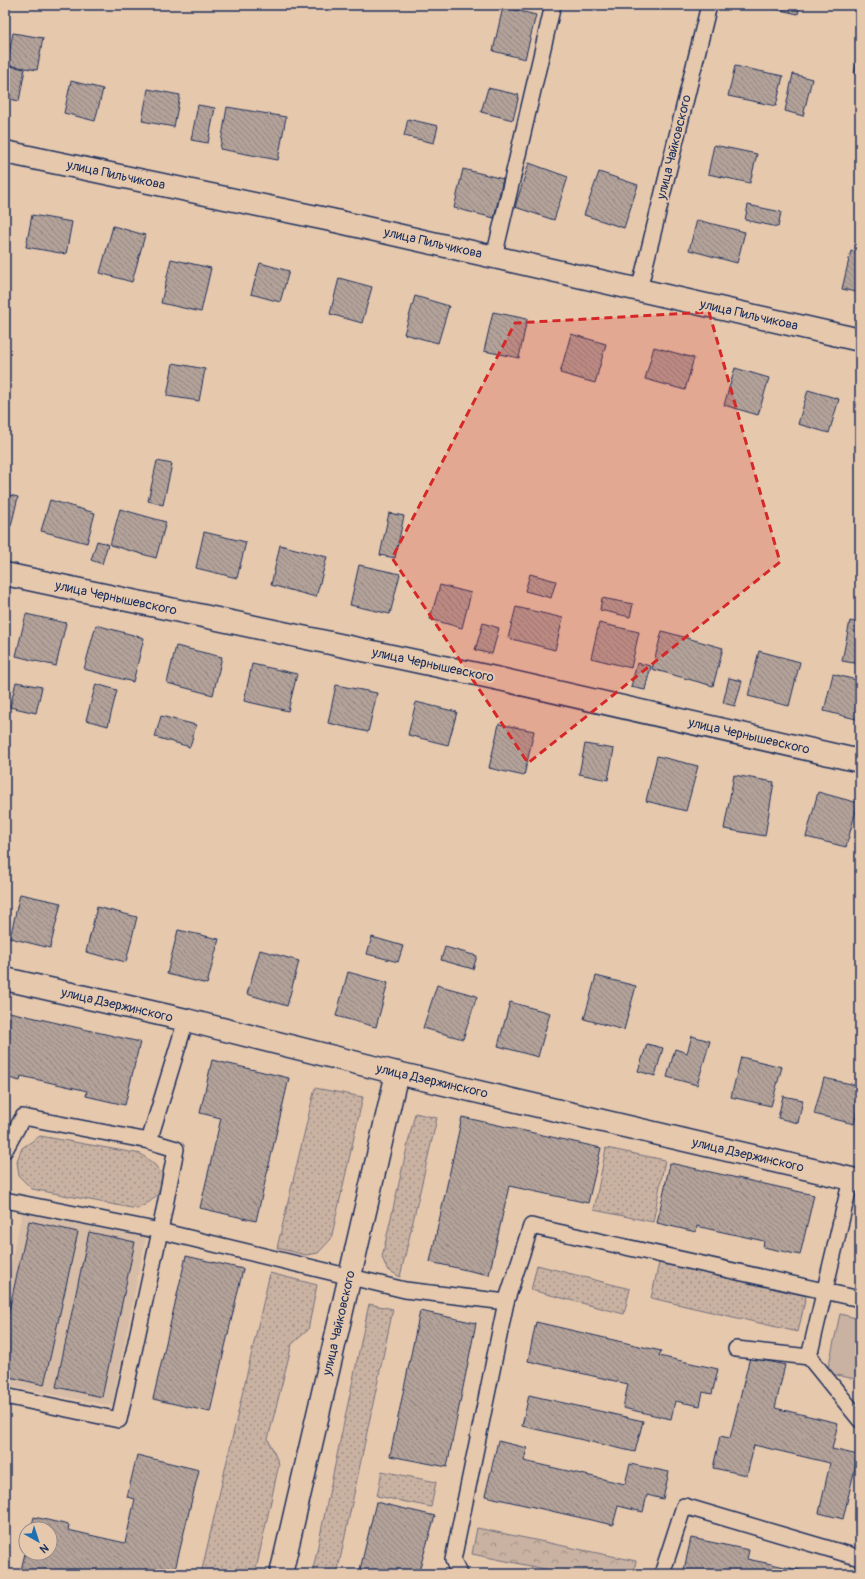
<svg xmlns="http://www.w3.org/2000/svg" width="865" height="1579" font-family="Pangolin,sans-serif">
  <defs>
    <pattern id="grass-dots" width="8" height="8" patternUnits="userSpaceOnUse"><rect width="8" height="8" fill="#c9b2a1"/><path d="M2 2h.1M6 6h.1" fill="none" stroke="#a29186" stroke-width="1.8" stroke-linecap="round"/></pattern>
    <pattern id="park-crowns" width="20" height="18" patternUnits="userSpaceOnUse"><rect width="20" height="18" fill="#c9b2a1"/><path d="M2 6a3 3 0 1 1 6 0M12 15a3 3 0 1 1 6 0" fill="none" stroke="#a29186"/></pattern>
    <pattern id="building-back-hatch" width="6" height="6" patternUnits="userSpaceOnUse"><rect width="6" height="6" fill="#b3a299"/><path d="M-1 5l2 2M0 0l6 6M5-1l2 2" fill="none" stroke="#918480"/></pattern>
  </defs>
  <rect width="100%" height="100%" fill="#e6c8ad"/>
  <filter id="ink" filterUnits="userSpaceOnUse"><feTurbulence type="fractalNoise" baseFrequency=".025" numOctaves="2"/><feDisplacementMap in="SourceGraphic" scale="8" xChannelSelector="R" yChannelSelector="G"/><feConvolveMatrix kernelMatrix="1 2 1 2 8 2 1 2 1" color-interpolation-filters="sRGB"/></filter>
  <g filter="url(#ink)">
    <polygon fill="#d7bda7" points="23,1207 147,1232 112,1406 5,1385 5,1293"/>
    <g fill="url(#grass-dots)" stroke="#727080">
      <polygon points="315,1088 363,1097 331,1239 318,1253 306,1255 277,1248"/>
      <polygon points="415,1113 437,1118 400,1277 387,1269 382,1257"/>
      <path d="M40,1136L141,1154L155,1165L164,1177C159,1197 154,1200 137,1209L32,1189L19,1176L17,1161L22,1148Z"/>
      <polygon points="606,1148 665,1160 653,1222 594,1210"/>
      <polygon points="659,1263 806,1296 798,1332 651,1298"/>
      <polygon points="537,1265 630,1289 624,1314 531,1290"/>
      <polygon points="270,1273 317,1285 308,1330 292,1344 268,1439 279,1464 255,1574 201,1574"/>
      <polygon points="369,1304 393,1309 337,1574 312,1574"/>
      <polygon points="382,1471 436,1482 431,1507 377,1496"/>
    </g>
    <polygon fill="url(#park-crowns)" stroke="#727080" points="477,1528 636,1561 633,1574 569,1574 472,1554"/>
    <polygon fill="#c9b2a1" stroke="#727080" points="840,1314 860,1319 860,1380 827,1373"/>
    <g fill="url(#building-back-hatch)" stroke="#1b2f5e">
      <polygon points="758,5 800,5 798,14"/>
      <polygon points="503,7 536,15 525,59 493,51"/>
      <polygon points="13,33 43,38 37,70 7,65"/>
      <polygon points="858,56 860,56 860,75 854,74"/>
      <polygon points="5,65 25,69 19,101 5,98"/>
      <polygon points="735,66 783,76 776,106 728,96"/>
      <polygon points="793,74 812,79 803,116 785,111"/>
      <polygon points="71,81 103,89 95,121 64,113"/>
      <polygon points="488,88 519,95 513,120 481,112"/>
      <polygon points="148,89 180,95 174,127 142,121"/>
      <polygon points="198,105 215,108 208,143 191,140"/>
      <polygon points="227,107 286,117 278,160 220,149"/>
      <polygon points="408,119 438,126 434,143 404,136"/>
      <polygon points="714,145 757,154 750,183 708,174"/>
      <polygon points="529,163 568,177 554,220 515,207"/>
      <polygon points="463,169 503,179 494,218 454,208"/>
      <polygon points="599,172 638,185 624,228 584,215"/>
      <polygon points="748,205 781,212 778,227 745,220"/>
      <polygon points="32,215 72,222 66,254 26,247"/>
      <polygon points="697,220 745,232 737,263 689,250"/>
      <polygon points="113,226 145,235 132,282 100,273"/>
      <polygon points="851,251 860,253 860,293 842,289"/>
      <polygon points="171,259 211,268 201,312 161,303"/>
      <polygon points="260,263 289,271 280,302 251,294"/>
      <polygon points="339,278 372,287 362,323 330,314"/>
      <polygon points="415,296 449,306 438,343 404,334"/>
      <polygon points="493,312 527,319 519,358 484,351"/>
      <polygon points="571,334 606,344 595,383 560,373"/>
      <polygon points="654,347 694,358 685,390 645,379"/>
      <polygon points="173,363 205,369 199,401 167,396"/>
      <polygon points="735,368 769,378 758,415 724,405"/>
      <polygon points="808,390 839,399 829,433 798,424"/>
      <polygon points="157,461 172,464 163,505 148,501"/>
      <polygon points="5,494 18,497 11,526 5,524"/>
      <polygon points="50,500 95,513 87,543 41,531"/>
      <polygon points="120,509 166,522 156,558 110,545"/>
      <polygon points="389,513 404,516 395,558 380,555"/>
      <polygon points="204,532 246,542 237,578 196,568"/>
      <polygon points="97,541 108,544 102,564 91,560"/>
      <polygon points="280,545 327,557 316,597 271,585"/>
      <polygon points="359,565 400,574 390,614 350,605"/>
      <polygon points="530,574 556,581 551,598 525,591"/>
      <polygon points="440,585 471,593 462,628 430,619"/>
      <polygon points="602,598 633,604 630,617 600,610"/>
      <polygon points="516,607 563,618 555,650 508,638"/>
      <polygon points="26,614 66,623 56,666 16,656"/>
      <polygon points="850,621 860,623 860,664 842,661"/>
      <polygon points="483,623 499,628 492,654 475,650"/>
      <polygon points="599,623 639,632 631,668 591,658"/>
      <polygon points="96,625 144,638 133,682 84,669"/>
      <polygon points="662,631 723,648 713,686 652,669"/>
      <polygon points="176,646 222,657 213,695 167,683"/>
      <polygon points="759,651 800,662 789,706 748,696"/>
      <polygon points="637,663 651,666 645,690 631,687"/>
      <polygon points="252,664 297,674 288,711 244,701"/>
      <polygon points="833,674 860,681 860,720 824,711"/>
      <polygon points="729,678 742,681 735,706 723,703"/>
      <polygon points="16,682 42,687 36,713 10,707"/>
      <polygon points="96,684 117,690 108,726 86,720"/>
      <polygon points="336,685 377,693 368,732 328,723"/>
      <polygon points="416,702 457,712 448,745 408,735"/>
      <polygon points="161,716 196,725 190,747 155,737"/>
      <polygon points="499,724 534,731 524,776 489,768"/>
      <polygon points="585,744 614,749 608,780 579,774"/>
      <polygon points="657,756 698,766 686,811 646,801"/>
      <polygon points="734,775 774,782 765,836 724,829"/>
      <polygon points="818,792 858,803 846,847 806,837"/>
      <polygon points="20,894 61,903 50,948 10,938"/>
      <polygon points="97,907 137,917 126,962 86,952"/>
      <polygon points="178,930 219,939 207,984 167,974"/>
      <polygon points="372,937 403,946 398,962 367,954"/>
      <polygon points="445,947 477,956 473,969 441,960"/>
      <polygon points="260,950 299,961 287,1006 247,994"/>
      <polygon points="348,972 388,983 376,1027 336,1016"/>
      <polygon points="596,976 636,986 624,1030 584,1019"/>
      <polygon points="437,985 477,996 463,1039 423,1028"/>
      <polygon points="510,1002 550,1013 538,1057 498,1046"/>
      <polygon points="5,1011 140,1042 125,1105 86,1096 87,1091 79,1089 21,1076 20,1081 5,1077"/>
      <polygon points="692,1036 710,1041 697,1085 667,1077 675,1049 687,1053"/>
      <polygon points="647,1044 663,1048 655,1076 638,1071"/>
      <polygon points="741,1057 782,1067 771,1106 731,1097"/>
      <polygon points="212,1060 289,1078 256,1221 200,1208 221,1118 200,1113"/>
      <polygon points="824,1078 860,1086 860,1100 854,1124 814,1114"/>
      <polygon points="783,1096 803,1100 798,1123 778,1118"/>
      <polygon points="462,1117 601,1148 588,1203 509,1186 489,1275 430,1262"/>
      <polygon points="670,1163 814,1195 800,1255 763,1247 764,1241 709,1229 697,1226 696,1232 657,1223"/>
      <polygon points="29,1221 78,1232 44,1385 5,1376 5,1328"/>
      <polygon points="89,1232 135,1242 102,1397 56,1387"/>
      <polygon points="186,1256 243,1269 210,1412 153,1399"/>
      <polygon points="420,1311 476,1323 447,1467 390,1456"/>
      <polygon points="536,1322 661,1351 659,1356 718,1369 712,1394 703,1392 700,1406 675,1401 671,1419 623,1408 628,1384 528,1361"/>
      <polygon points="750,1357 785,1365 775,1408 838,1423 832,1449 858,1455 843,1519 819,1513 830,1463 754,1445 747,1475 713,1468 720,1436 730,1438"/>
      <polygon points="529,1395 643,1421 635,1452 522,1426"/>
      <polygon points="498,1441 527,1448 524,1461 625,1484 630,1464 669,1472 663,1499 647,1495 643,1512 618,1506 613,1525 485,1496"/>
      <polygon points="137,1455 199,1470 174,1574 20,1574 26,1549 26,1553 50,1553 50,1529 31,1529 34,1517 69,1525 68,1530 125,1543 135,1499 127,1497"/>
      <polygon points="376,1502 435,1516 418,1574 359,1574"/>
      <polygon points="691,1538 749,1550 747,1559 818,1574 683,1574"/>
    </g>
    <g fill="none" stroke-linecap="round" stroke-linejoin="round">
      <defs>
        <g id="lane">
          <polyline points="494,257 553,5"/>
          <polyline points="639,290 709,5"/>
          <polyline points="149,1141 186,1020"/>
          <polyline points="5,1150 23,1117 149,1141 176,1149 160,1231 119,1420 5,1396"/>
          <polyline points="851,1179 809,1357 860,1420"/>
          <polyline points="5,1200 160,1231 405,1290 506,1302"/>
          <polyline points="736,1349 809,1357"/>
          <polyline points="459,1574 453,1560 506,1302 531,1226 860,1299"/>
          <polyline points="662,1574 684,1506 860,1558"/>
        </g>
        <g id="street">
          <polyline points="5,152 331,220 860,340"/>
          <polyline points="5,574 495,678 860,761"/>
        </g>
        <g id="secondary">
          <polyline points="5,979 186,1020 397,1073 860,1181"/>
          <polyline points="281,1574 397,1073"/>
        </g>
      </defs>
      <use href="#lane" stroke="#1b2f5e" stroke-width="18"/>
      <use href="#street" stroke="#1b2f5e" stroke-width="25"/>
      <use href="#secondary" stroke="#1b2f5e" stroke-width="25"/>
      <use href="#lane" stroke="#e6c8ad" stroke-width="15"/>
      <use href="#street" stroke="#e6c8ad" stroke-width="22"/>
      <use href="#secondary" stroke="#e6c8ad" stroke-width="22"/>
    </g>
  </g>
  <path fill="#d62828" fill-opacity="0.2" stroke="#d62828" stroke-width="3" stroke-dasharray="8 5" stroke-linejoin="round" d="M709,312L780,562L528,763L392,558L515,323Z"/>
  <g text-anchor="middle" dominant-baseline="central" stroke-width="4" stroke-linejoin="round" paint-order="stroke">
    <g font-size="13" fill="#1b2f5e" stroke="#e6c8ad">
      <text transform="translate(674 147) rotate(-76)">улица Чайковского</text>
      <text transform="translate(116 175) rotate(12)">улица Пильчикова</text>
      <text transform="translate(433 243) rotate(13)">улица Пильчикова</text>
      <text transform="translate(749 315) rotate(13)">улица Пильчикова</text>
      <text transform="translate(116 598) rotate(12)">улица Чернышевского</text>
      <text transform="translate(433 665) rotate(12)">улица Чернышевского</text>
      <text transform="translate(749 736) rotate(13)">улица Чернышевского</text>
      <text transform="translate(117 1005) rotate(13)">улица Дзержинского</text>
      <text transform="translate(432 1081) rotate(13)">улица Дзержинского</text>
      <text transform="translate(748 1155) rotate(13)">улица Дзержинского</text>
      <text transform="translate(339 1323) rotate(-77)">улица Чайковского</text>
    </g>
  </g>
  <rect width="865" height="1579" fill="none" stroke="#e6c8ad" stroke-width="20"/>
  <rect x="10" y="10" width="845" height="1559" fill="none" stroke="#1b2f5e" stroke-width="1.5" filter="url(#ink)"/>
  <g transform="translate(38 1541) rotate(141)"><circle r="19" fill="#e6c8ad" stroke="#958b8d"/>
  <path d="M0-3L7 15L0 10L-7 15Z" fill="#1f6fb2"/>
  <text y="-6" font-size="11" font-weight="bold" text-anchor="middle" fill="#1b2f5e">N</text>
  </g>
</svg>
